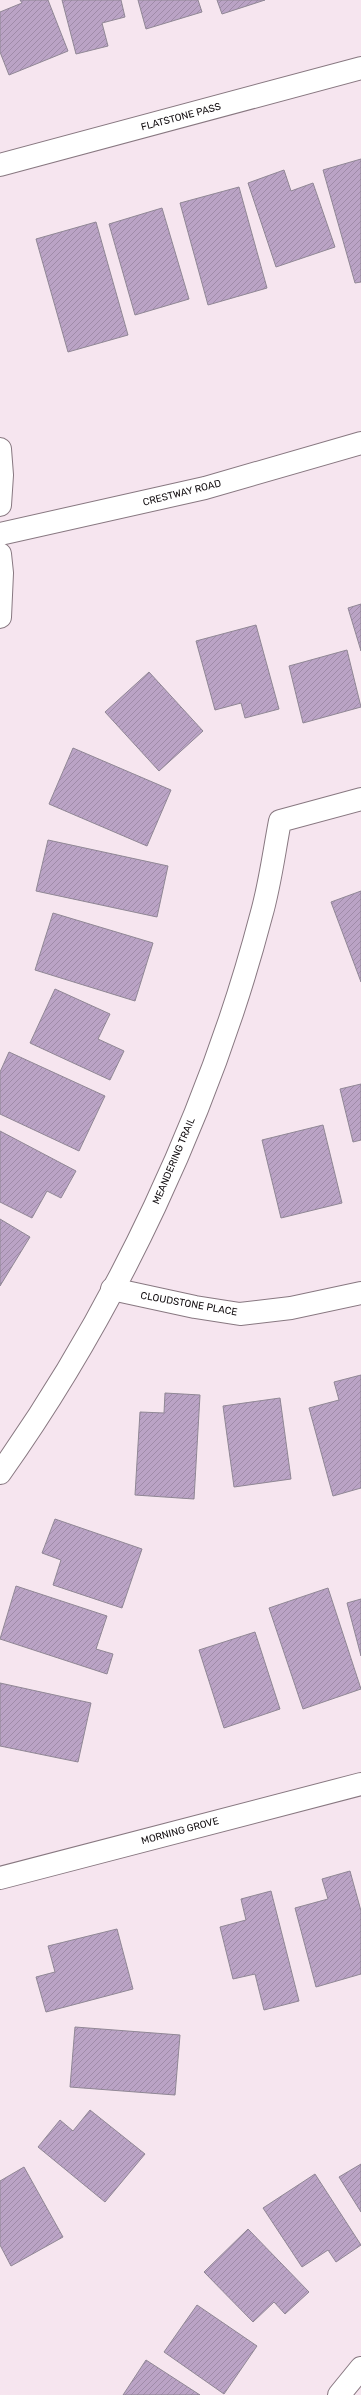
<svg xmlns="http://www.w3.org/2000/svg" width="361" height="2395" font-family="Rubik,sans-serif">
  <defs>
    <pattern id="building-hatch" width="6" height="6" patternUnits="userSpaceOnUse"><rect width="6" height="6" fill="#baa3c5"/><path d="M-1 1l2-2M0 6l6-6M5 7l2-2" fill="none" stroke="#9f8ba8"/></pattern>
  </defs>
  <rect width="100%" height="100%" fill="#f6e5ef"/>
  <g fill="url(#building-hatch)" stroke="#908795">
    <polygon points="20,0 48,0 68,51 9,75 0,52 0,12 22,3"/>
    <polygon points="62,0 121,0 125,17 102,23 108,46 76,54"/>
    <polygon points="138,0 198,0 202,12 146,29"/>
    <polygon points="217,0 265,0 222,14"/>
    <polygon points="361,159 361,282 355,283 323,170"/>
    <polygon points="284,170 291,191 313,183 335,247 276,267 248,183"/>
    <polygon points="239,187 267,288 208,305 180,203"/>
    <polygon points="162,208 189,299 135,315 109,224"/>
    <polygon points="96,222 128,335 68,352 36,239"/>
    <polygon points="361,604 361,651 348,608"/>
    <polygon points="256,625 279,709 245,718 241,703 215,710 196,641"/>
    <polygon points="347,650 361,707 303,723 289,666"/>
    <polygon points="149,672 203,731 159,771 105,712"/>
    <polygon points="73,748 171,790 147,846 49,804"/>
    <polygon points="48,840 168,866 157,917 36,891"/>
    <polygon points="361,891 361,982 331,902"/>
    <polygon points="53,913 153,943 135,1001 35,970"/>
    <polygon points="55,989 110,1014 98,1039 124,1051 110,1080 30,1043"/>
    <polygon points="9,1052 105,1096 79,1151 0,1114 0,1072"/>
    <polygon points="361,1084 361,1140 353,1142 340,1089"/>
    <polygon points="323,1125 342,1203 281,1218 262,1140"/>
    <polygon points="0,1131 76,1171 61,1198 47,1191 32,1218 0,1202"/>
    <polygon points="0,1219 30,1237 0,1286"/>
    <polygon points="361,1375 361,1488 333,1496 309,1408 339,1400 334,1382"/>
    <polygon points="165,1393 200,1395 194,1499 135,1495 140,1412 164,1413"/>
    <polygon points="280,1398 291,1479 234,1487 223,1406"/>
    <polygon points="55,1519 142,1549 122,1608 53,1585 61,1560 42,1553"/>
    <polygon points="16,1586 107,1616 96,1649 113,1654 107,1674 0,1639"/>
    <polygon points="328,1588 361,1689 303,1709 269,1608"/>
    <polygon points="361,1599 361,1656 347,1603"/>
    <polygon points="255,1632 280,1709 224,1728 199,1650"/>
    <polygon points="0,1683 91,1703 78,1762 0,1746"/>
    <polygon points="350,1871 361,1911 361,1974 316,1987 295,1908 328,1899 322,1879"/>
    <polygon points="271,1891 299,2001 264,2010 255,1974 233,1979 220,1927 246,1920 241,1899"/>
    <polygon points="117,1929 133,1989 46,2012 36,1977 55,1972 48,1946"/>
    <polygon points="75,2027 180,2035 175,2095 70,2087"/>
    <polygon points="90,2110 145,2154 105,2202 38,2147 60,2120 73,2131"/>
    <polygon points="361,2164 361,2212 339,2177"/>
    <polygon points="24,2167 63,2237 11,2266 0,2245 0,2181"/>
    <polygon points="315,2174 361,2245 336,2262 328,2250 302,2267 263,2208"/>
    <polygon points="248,2229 309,2292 285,2314 274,2302 253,2322 204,2272"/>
    <polygon points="197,2305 257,2346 224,2394 164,2352"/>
    <polygon points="146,2360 200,2395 123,2395"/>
  </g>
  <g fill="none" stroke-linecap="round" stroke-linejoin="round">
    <defs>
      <g id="minor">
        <polyline points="0,165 361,68"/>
        <polyline points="0,449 2,475 0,505"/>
        <polyline points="0,554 2,573 0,617"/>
        <polyline points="112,1289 195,1307 240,1314 291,1308 361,1293"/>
        <path d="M0,1473C116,1310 210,1110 261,916C270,885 274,852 280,821L361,799"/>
        <polyline points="0,1878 361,1784"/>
        <polyline points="339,2395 361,2368"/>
      </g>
      <polyline id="tertiary" points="0,534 205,488 361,443"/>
    </defs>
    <use href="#minor" stroke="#887881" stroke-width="24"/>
    <use href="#tertiary" stroke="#887881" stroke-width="24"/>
    <use href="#minor" stroke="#fff" stroke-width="22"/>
    <use href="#tertiary" stroke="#fff" stroke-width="22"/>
  </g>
  <g text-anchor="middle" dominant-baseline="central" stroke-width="3" stroke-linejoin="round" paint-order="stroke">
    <g font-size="10" fill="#110c0f" stroke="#fff">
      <text transform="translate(181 117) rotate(-15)">FLATSTONE PASS</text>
      <text transform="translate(182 493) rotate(-14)">CRESTWAY ROAD</text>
      <text transform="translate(174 1161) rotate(-67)">MEANDERING TRAIL</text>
      <text transform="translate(189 1304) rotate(10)">CLOUDSTONE PLACE</text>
      <text transform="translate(180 1831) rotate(-15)">MORNING GROVE</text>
    </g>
  </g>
</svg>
